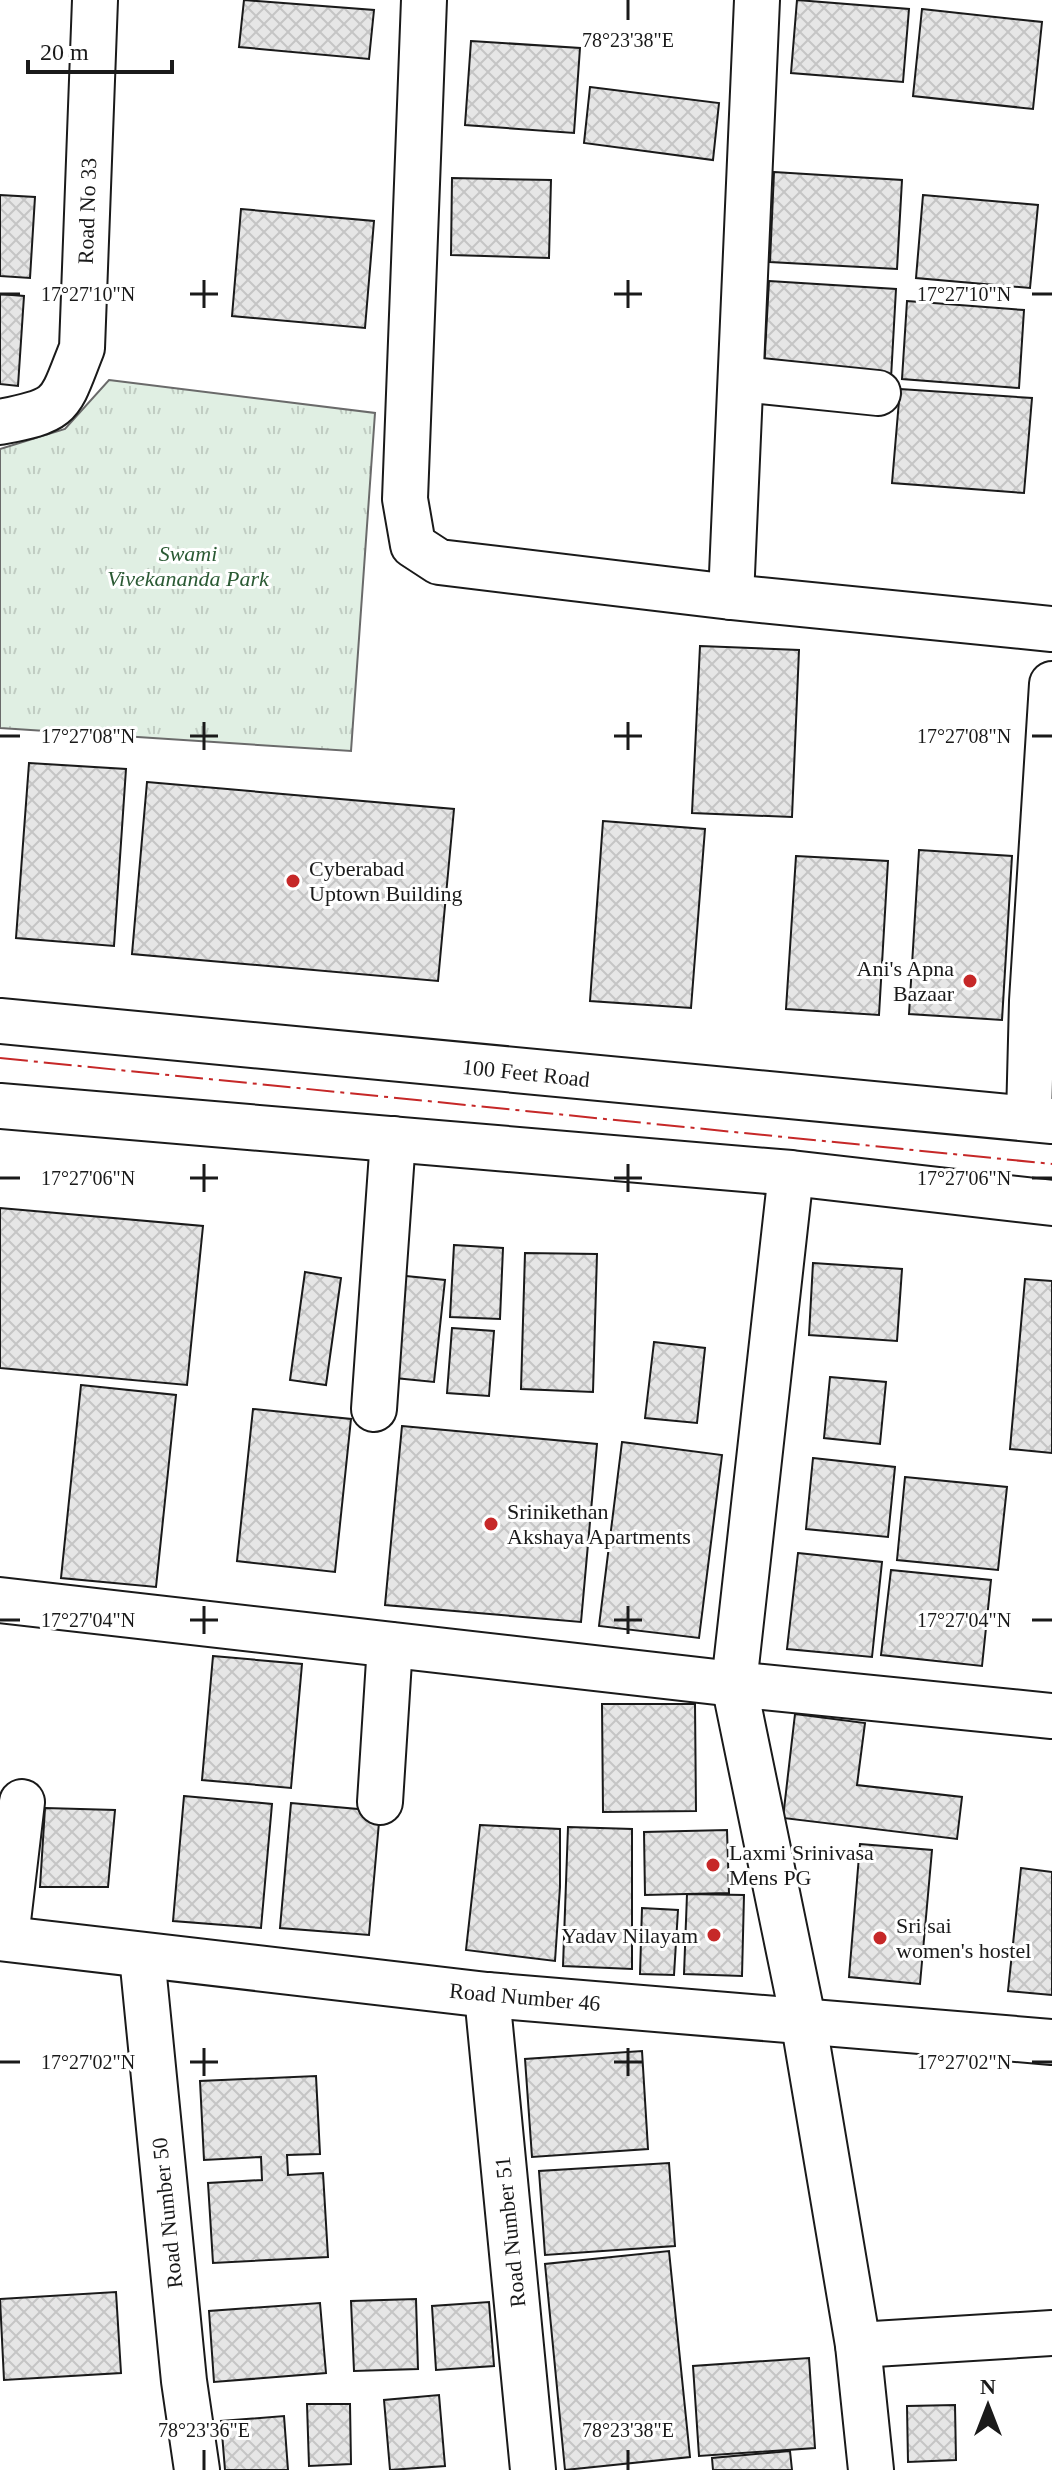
<svg xmlns="http://www.w3.org/2000/svg" width="1052" height="2470" font-family="Georgia,serif">
  <defs>
    <pattern id="grass-tufts" width="24" height="20" patternUnits="userSpaceOnUse" patternTransform="scale(2)"><rect width="24" height="20" fill="#e0efe3"/><path d="M3 7l-1-3M5 7V3M7 7l1-3M15 17l-1-3M17 17v-4M19 17l1-3" fill="none" stroke="#c0ccc2"/></pattern>
    <pattern id="building-cross-hatch" width="8" height="8" patternUnits="userSpaceOnUse" patternTransform="scale(2)"><rect width="8" height="8" fill="#e6e6e6"/><path d="M0 0l8 8M0 8l8-8" fill="none" stroke="#c5c5c5"/></pattern>
  </defs>
  <rect width="100%" height="100%" fill="#fff"/>
  <polygon fill="url(#grass-tufts)" stroke="#6a6a6a" stroke-width="2" points="109,380 375,413 351,751 0,728 0,449 65,429"/>
  <g fill="url(#building-cross-hatch)" stroke="#1a1a1a" stroke-width="2">
    <polygon points="244,0 374,10 369,59 239,47"/>
    <polygon points="797,0 909,9 903,82 791,73"/>
    <polygon points="922,9 1042,22 1033,109 913,96"/>
    <polygon points="471,41 580,48 574,133 465,125"/>
    <polygon points="590,87 719,103 713,160 584,143"/>
    <polygon points="774,172 902,180 897,269 770,262"/>
    <polygon points="452,178 551,180 549,258 451,255"/>
    <polygon points="0,195 35,197 30,278 0,276"/>
    <polygon points="923,195 1038,205 1030,288 916,278"/>
    <polygon points="241,209 374,221 365,328 232,316"/>
    <polygon points="769,281 896,289 891,378 764,370"/>
    <polygon points="0,294 24,296 18,386 0,384"/>
    <polygon points="907,301 1024,310 1019,388 902,379"/>
    <polygon points="900,389 1032,398 1024,493 892,483"/>
    <polygon points="700,646 799,650 792,817 692,813"/>
    <polygon points="29,763 126,769 114,946 16,938"/>
    <polygon points="147,782 454,809 438,981 132,954"/>
    <polygon points="603,821 705,829 691,1008 590,1001"/>
    <polygon points="919,850 1012,856 1002,1020 909,1014"/>
    <polygon points="796,856 888,861 879,1015 786,1009"/>
    <polygon points="0,1208 203,1226 187,1385 0,1368"/>
    <polygon points="454,1245 503,1248 500,1319 450,1317"/>
    <polygon points="525,1253 597,1254 593,1392 521,1389"/>
    <polygon points="813,1263 902,1269 897,1341 809,1335"/>
    <polygon points="305,1272 341,1278 326,1385 290,1380"/>
    <polygon points="396,1275 445,1280 434,1382 385,1377"/>
    <polygon points="1025,1279 1052,1281 1052,1453 1010,1449"/>
    <polygon points="452,1328 494,1331 489,1396 447,1393"/>
    <polygon points="654,1342 705,1348 697,1423 645,1418"/>
    <polygon points="830,1377 886,1382 880,1444 824,1438"/>
    <polygon points="81,1385 176,1395 156,1587 61,1578"/>
    <polygon points="253,1409 351,1419 335,1572 237,1561"/>
    <polygon points="402,1426 597,1444 581,1622 385,1605"/>
    <polygon points="622,1442 722,1455 699,1638 599,1626"/>
    <polygon points="813,1458 895,1467 888,1537 806,1529"/>
    <polygon points="905,1477 1007,1487 998,1570 897,1560"/>
    <polygon points="798,1553 882,1562 872,1657 787,1649"/>
    <polygon points="891,1570 991,1580 982,1666 881,1655"/>
    <polygon points="213,1656 302,1664 291,1788 202,1780"/>
    <polygon points="602,1704 695,1704 696,1811 603,1812"/>
    <polygon points="795,1714 865,1723 857,1785 962,1797 957,1839 783,1818"/>
    <polygon points="184,1796 272,1804 261,1928 173,1921"/>
    <polygon points="291,1803 380,1811 369,1935 280,1928"/>
    <polygon points="45,1808 115,1810 108,1887 40,1887"/>
    <polygon points="480,1825 560,1829 560,1887 555,1961 466,1950"/>
    <polygon points="568,1827 632,1829 632,1969 563,1966"/>
    <polygon points="727,1830 729,1893 645,1895 644,1832"/>
    <polygon points="860,1844 932,1850 920,1984 849,1977"/>
    <polygon points="1021,1868 1052,1872 1052,1995 1008,1991"/>
    <polygon points="687,1894 744,1895 742,1976 684,1974"/>
    <polygon points="642,1908 678,1910 674,1975 640,1974"/>
    <polygon points="642,2051 648,2149 532,2157 525,2059"/>
    <polygon points="316,2076 320,2154 287,2155 288,2175 323,2173 328,2257 213,2263 208,2183 262,2180 261,2157 204,2160 200,2081"/>
    <polygon points="669,2163 675,2246 545,2255 539,2171"/>
    <polygon points="669,2251 690,2457 565,2470 545,2264"/>
    <polygon points="116,2292 121,2373 4,2380 0,2299"/>
    <polygon points="416,2299 418,2369 354,2371 351,2301"/>
    <polygon points="489,2302 494,2366 436,2370 432,2306"/>
    <polygon points="320,2303 326,2373 214,2382 209,2311"/>
    <polygon points="809,2358 815,2448 699,2456 693,2366"/>
    <polygon points="439,2395 445,2466 390,2470 384,2400"/>
    <polygon points="307,2404 350,2404 351,2464 309,2466"/>
    <polygon points="955,2405 956,2460 908,2462 907,2406"/>
    <polygon points="284,2416 288,2470 225,2470 221,2421"/>
    <polygon points="790,2451 792,2470 713,2470 712,2458"/>
  </g>
  <g fill="none" stroke-linecap="round" stroke-linejoin="round">
    <defs>
      <g id="minor">
        <polyline points="424,0 405,499 413,545 439,562 731,597 1052,629"/>
        <polyline points="742,379 878,393"/>
        <path d="M0,422C64,410 59,406 82,348L95,0"/>
        <polyline points="731,597 757,0"/>
        <polyline points="1029,1118 1032,1001 1052,684"/>
        <polyline points="791,1173 734,1684 803,2019 858,2345 871,2470"/>
        <polyline points="374,1409 393,1139"/>
        <polyline points="0,1600 734,1684 1052,1716"/>
        <polyline points="380,1802 390,1645"/>
        <polyline points="0,1938 487,1995 1052,2042"/>
        <polyline points="6,1938 22,1802"/>
        <polyline points="142,1956 184,2381 197,2470"/>
        <polyline points="487,1995 533,2470"/>
        <polyline points="858,2345 1052,2333"/>
      </g>
      <g id="major">
        <polyline points="0,1021 1052,1121"/>
        <polyline points="0,1106 791,1173 1052,1203"/>
      </g>
    </defs>
    <use href="#minor" stroke="#1a1a1a" stroke-width="48"/>
    <use href="#major" stroke="#1a1a1a" stroke-width="48"/>
    <use href="#minor" stroke="#fff" stroke-width="44"/>
    <use href="#major" stroke="#fff" stroke-width="44"/>
    <polyline stroke="#c62828" stroke-width="2" stroke-dasharray="28 6 4 6" stroke-linecap="butt" points="0,1058 1052,1164"/>
  </g>
  <path fill="none" stroke="#1a1a1a" stroke-width="3" d="M628,0V20M204,280V308M628,280V308M0,294H20M190,294H218M614,294H642M1032,294H1052M204,722V750M628,722V750M0,736H20M190,736H218M614,736H642M1032,736H1052M204,1164V1192M628,1164V1192M0,1178H20M190,1178H218M614,1178H642M1032,1178H1052M204,1606V1634M628,1606V1634M0,1620H20M190,1620H218M614,1620H642M1032,1620H1052M204,2048V2076M628,2048V2076M0,2062H20M190,2062H218M614,2062H642M1032,2062H1052M204,2450V2470M628,2450V2470"/>
  <g fill="#c62828" stroke="#fff" stroke-width="3">
    <circle cx="293" cy="881" r="8"/>
    <circle cx="970" cy="981" r="8"/>
    <circle cx="491" cy="1524" r="8"/>
    <circle cx="713" cy="1865" r="8"/>
    <circle cx="714" cy="1935" r="8"/>
    <circle cx="880" cy="1938" r="8"/>
  </g>
  <g text-anchor="middle" dominant-baseline="central" stroke-width="6" stroke-linejoin="round" paint-order="stroke">
    <g font-size="22" fill="#1a1a1a" stroke="#fff">
      <text transform="translate(87 211) rotate(-88)">Road No 33</text>
      <text transform="translate(526 1073) rotate(6)">100 Feet Road</text>
      <text transform="translate(525 1997) rotate(5)">Road Number 46</text>
      <text transform="translate(167 2213) rotate(-96)">Road Number 50</text>
      <text transform="translate(510 2232) rotate(-96)">Road Number 51</text>
    </g>
    <g font-size="22" font-style="italic" fill="#2b5a34" stroke="#fff">
      <text x="188" y="553">Swami<tspan x="188" dy="25">Vivekananda Park</tspan></text>
    </g>
    <g font-size="22" fill="#1a1a1a" stroke="#fff" text-anchor="start">
      <text x="309" y="868">Cyberabad<tspan x="309" dy="25">Uptown Building</tspan></text>
      <text x="954" y="968" text-anchor="end">Ani's Apna<tspan x="954" dy="25">Bazaar</tspan></text>
      <text x="507" y="1511">Srinikethan<tspan x="507" dy="25">Akshaya Apartments</tspan></text>
      <text x="729" y="1852">Laxmi Srinivasa<tspan x="729" dy="25">Mens PG</tspan></text>
      <text x="896" y="1925">Sri sai<tspan x="896" dy="25">women's hostel</tspan></text>
      <text x="698" y="1935" text-anchor="end">Yadav Nilayam</text>
    </g>
  </g>
  <g font-size="20" text-anchor="middle" fill="#1a1a1a" stroke="#fff" stroke-width="6" stroke-linejoin="round" paint-order="stroke">
    <text x="628" y="47">78°23'38"E</text>
    <text x="88" y="301">17°27'10"N</text>
    <text x="964" y="301">17°27'10"N</text>
    <text x="88" y="743">17°27'08"N</text>
    <text x="964" y="743">17°27'08"N</text>
    <text x="88" y="1185">17°27'06"N</text>
    <text x="964" y="1185">17°27'06"N</text>
    <text x="88" y="1627">17°27'04"N</text>
    <text x="964" y="1627">17°27'04"N</text>
    <text x="88" y="2069">17°27'02"N</text>
    <text x="964" y="2069">17°27'02"N</text>
    <text x="204" y="2437">78°23'36"E</text>
    <text x="628" y="2437">78°23'38"E</text>
  </g>
  <g transform="translate(988 2406)" stroke="#ffffff" stroke-width="6" paint-order="stroke">
  <path d="M0-6L14 30L0 20L-14 30Z" fill="#1a1a1a"/>
  <text y="-12" font-size="22" font-weight="bold" text-anchor="middle" fill="#1a1a1a">N</text>
  </g>
  <path d="M28 60v12h144v-12" fill="none" stroke="#1a1a1a" stroke-width="4"/>
  <text x="40" y="60" font-size="24" fill="#1a1a1a" stroke="#ffffff" stroke-width="6" paint-order="stroke">20 m</text>
</svg>
